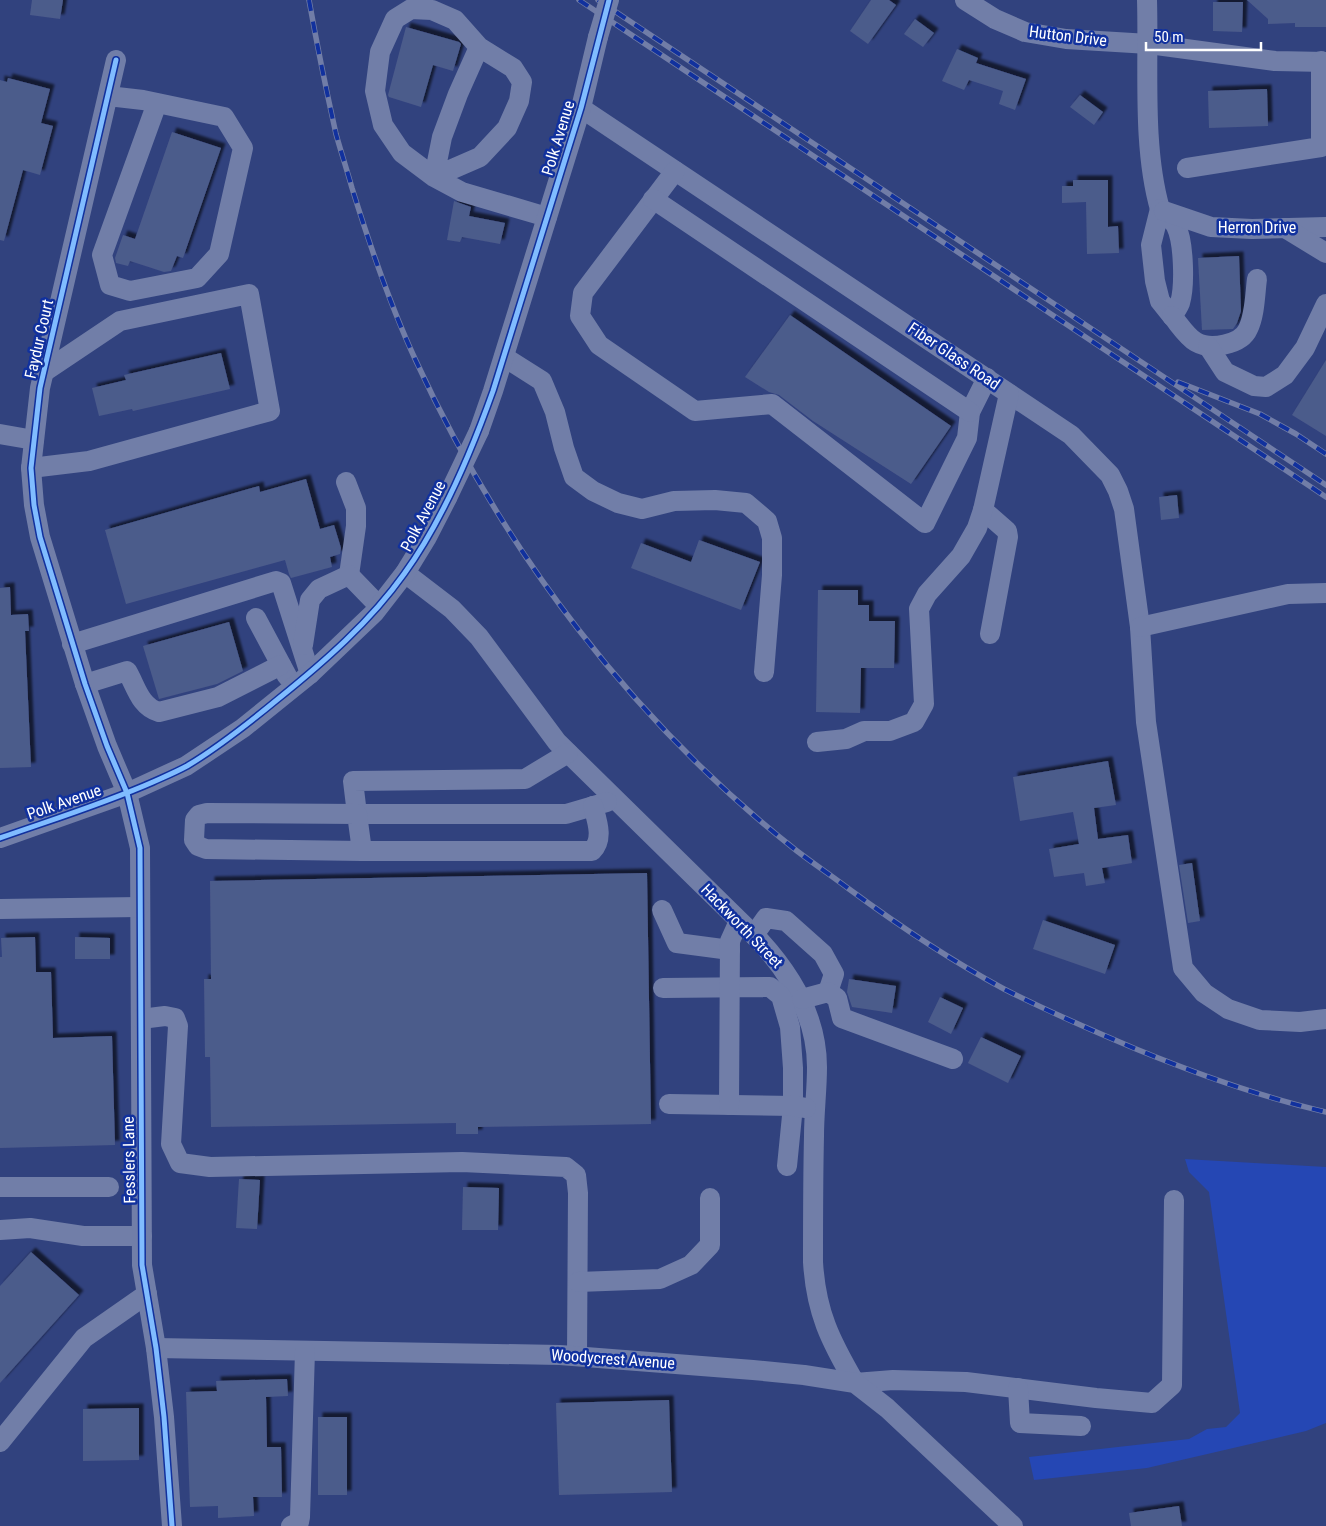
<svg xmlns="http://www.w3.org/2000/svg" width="1326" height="1526" font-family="'Roboto Condensed',sans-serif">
  <defs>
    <filter id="shadow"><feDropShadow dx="4.5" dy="-4.5" stdDeviation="1" flood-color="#0009"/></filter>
  </defs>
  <rect width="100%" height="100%" fill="#31427e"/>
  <polygon fill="#2547b4" points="1185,1159 1326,1167 1326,1423 1306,1431 1147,1468 1034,1480 1029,1457 1189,1439 1207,1429 1226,1427 1240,1413 1209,1192 1189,1172"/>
  <g fill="#4c5b8b" filter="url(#shadow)">
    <polygon points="32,0 63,0 60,19 30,15"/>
    <polygon points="871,0 889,0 896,5 868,44 850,31"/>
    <polygon points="1247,0 1326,0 1326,27 1295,27 1295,23 1268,24 1268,19"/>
    <polygon points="1213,2 1243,2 1242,32 1213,31"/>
    <polygon points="915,19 934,33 923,47 904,34"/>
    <polygon points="406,27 459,42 461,44 453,71 433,65 421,107 389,97 388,95"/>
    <polygon points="957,49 978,58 976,63 1026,79 1015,110 999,104 1003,91 969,80 964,90 942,81"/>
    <polygon points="8,78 50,89 41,123 53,126 40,175 23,170 4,241 0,240 0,80 7,82"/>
    <polygon points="1267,89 1268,126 1209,128 1208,91"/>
    <polygon points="1080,95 1103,112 1094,125 1070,107"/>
    <polygon points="172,132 221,148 183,258 177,256 171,271 164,272 130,261 128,266 116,263 115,258 123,235 135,239"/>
    <polygon points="1073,180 1108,180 1108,227 1118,226 1119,253 1087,254 1086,202 1062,203 1062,186 1073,186"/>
    <polygon points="454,201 471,207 469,216 505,223 500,244 462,237 460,242 447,240"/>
    <polygon points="1239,256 1241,311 1237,323 1233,329 1202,330 1198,258"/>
    <polygon points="790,315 951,426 911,484 813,421 779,395 769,392 745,377"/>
    <polygon points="221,353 230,389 133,411 132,409 99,416 92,388 126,380 124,375"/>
    <polygon points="1326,360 1326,436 1292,415"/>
    <polygon points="306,479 320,529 334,525 341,548 340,554 330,557 332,567 291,578 289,574 285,560 126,604 105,530 259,486 260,492"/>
    <polygon points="1177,495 1179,518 1161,520 1159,497"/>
    <polygon points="699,540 760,562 741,610 631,568 641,543 691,562"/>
    <polygon points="10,587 11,615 28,614 29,631 25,631 31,767 0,768 0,588"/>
    <polygon points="818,590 858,590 858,605 869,605 869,621 895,621 894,668 861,668 860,713 816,712"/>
    <polygon points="229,622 243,671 217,684 159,699 143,646"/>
    <polygon points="1108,761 1116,805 1094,808 1098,839 1128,835 1132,863 1102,868 1105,883 1086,886 1084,873 1054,877 1049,849 1079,844 1073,812 1020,821 1013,777"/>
    <polygon points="1192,863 1200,921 1188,923 1179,865"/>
    <polygon points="647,873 651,1124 478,1127 478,1134 456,1134 456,1123 211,1127 210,1057 205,1057 204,979 211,979 210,881"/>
    <polygon points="1043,920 1115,945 1105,974 1033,949"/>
    <polygon points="35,937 36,972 51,972 53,1038 112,1036 115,1145 0,1148 0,957 2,957 1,938"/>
    <polygon points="75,937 110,938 110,959 75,959"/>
    <polygon points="849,979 896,986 892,1013 852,1007 847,992"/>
    <polygon points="940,997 963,1008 951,1034 928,1022"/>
    <polygon points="981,1037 1021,1056 1008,1083 968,1063"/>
    <polygon points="239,1179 260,1180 257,1229 236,1228"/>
    <polygon points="463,1187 499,1188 498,1230 462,1230"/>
    <polygon points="31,1252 79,1295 0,1383 0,1286"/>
    <polygon points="287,1379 288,1396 266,1397 267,1447 281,1447 282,1497 253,1497 254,1516 218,1518 218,1506 190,1507 186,1392 217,1391 216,1381"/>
    <polygon points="669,1400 672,1492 559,1495 556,1403"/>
    <polygon points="139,1408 139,1460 83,1461 83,1409"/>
    <rect x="318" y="1417" width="29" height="78"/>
    <polygon points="1179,1506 1182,1526 1131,1526 1129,1513"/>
  </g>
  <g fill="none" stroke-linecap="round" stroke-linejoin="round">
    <g stroke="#717ea8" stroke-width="20">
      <polyline points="965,0 995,19 1025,32 1066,39 1149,44 1275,61 1326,62"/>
      <path d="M1147,0C1149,67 1142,146 1160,209"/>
      <polyline points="479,47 458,94 442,137 434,177 480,157 507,128 519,101 522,82 513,68 479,47 455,20 432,10 411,9 395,19 380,52 375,91 383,125 402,153 434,177 462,192 547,217"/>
      <polyline points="116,60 40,388 31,468 34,505 40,537 85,684 107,746 127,793 140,848 142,1265 156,1348 164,1417 172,1526"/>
      <polyline points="108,96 143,100 224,117 243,148 219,254 197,278 130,291 110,285 102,255 157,103"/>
      <polyline points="581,108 1071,435 1110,475 1118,491 1124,509 1140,627 1146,722 1183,968 1204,993 1228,1009 1260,1020 1300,1022 1326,1019"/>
      <polyline points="1187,168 1321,147 1321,61"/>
      <polyline points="675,171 583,293 580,316 599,345 695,411 772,404 925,523 967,438 970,412 987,378"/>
      <polyline points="653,199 970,412"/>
      <path d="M1160,209C1165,214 1173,220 1176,226C1184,242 1185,286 1180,303C1178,308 1175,312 1172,316L1160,301L1155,281L1151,245Z"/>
      <polyline points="1164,211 1211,227 1252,229 1326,227"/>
      <polyline points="1285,228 1326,253"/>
      <path d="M1172,316C1179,324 1187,337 1196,342C1210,350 1241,345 1248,329C1255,315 1255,294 1257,279"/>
      <polyline points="1208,346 1225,372 1254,386 1266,387 1285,375 1305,348 1326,304"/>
      <polyline points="504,357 542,381 555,412 564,448 574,477 593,491 618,503 642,509 674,501 715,500 746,503 767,521 772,538 772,575 764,672"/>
      <polyline points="479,431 493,391 581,108 598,37"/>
      <polyline points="0,434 34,440"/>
      <polyline points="31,468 89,461 270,411 249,294 120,321 44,372"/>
      <polyline points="346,482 356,508 356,526 349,575"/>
      <polyline points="983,510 1007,531 1008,537 990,634"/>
      <path d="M405,573L452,609L479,637L557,742L760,941C792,976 817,1017 817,1067C817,1090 814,1113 814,1136C813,1178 813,1220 813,1262C816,1312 830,1340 855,1383L893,1380L966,1382L1096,1398L1152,1403L1172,1385L1174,1200"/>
      <polyline points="256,618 287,676"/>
      <polyline points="1140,627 1288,594 1326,593"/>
      <polyline points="72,644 276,581 281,583 310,674"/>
      <polyline points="303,645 310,600 319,589 349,575 379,606"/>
      <path d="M85,684L127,671C136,686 140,707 159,712L218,697L281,665"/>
      <polyline points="817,742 846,739 864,731 890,731 914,722 924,704 919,609 927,594 961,556 977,528 983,510 1009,394"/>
      <polyline points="568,753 525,779 353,781 357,814 566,814 607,802"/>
      <polyline points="0,838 127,793 186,766 243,728 310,674 374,613 405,573 427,537 447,498"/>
      <path d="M362,851L206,849L198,846L194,840L195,820L199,815L207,813L357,814L362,851H592C604,839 597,821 593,806"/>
      <polyline points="0,909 139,907"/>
      <polyline points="662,910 677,943 730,950"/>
      <polyline points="754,935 766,918 786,921 823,954 834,974 828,992"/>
      <polyline points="663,988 770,987 781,996 790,1027 793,1068 793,1106 787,1166"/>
      <polyline points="802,999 828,992 837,998 842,1018 953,1059"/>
      <polyline points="141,1019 165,1016 175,1018 178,1026 171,1144 180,1163 210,1167 462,1162 566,1167 576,1175 578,1193 577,1356"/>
      <polyline points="669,1104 793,1106 806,1108"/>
      <polyline points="729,1105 730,941 739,921"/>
      <polyline points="0,1187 109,1187"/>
      <polyline points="0,1230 30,1228 83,1236 142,1236"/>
      <polyline points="578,1282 660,1279 691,1265 710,1245 710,1198"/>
      <polyline points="156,1348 560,1355 753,1370 804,1375 855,1383 887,1408 1013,1526"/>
      <polyline points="1018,1388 1020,1423 1081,1426"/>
      <polyline points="0,1442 84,1338 147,1294"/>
      <polyline points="291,1526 299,1522 300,1517 305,1351"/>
    </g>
    <defs>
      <g id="rail">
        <path d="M309,0C317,45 326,89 336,134C341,152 347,170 352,188C370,246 390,305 416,361C503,550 633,722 797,851C814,864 832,876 849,889C898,925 950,960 1004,989C1047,1011 1091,1030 1136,1049C1197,1074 1261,1097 1326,1112"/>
        <polyline points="579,0 1326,497"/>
        <polyline points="598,0 1326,485"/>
        <polyline points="1178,382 1260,414 1296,434 1326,454"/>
      </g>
    </defs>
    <use href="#rail" stroke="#717da7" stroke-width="5.5"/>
    <use href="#rail" stroke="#11319e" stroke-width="4" stroke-dasharray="11" stroke-linecap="butt"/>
    <g stroke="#717ea8" stroke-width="20">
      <polyline points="598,37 609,0"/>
      <polyline points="447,498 479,431"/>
    </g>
    <defs>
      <g id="cycleway">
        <polyline points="116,60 40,388 31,468 34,505 40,537 85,684 107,746 127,793 140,848 142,1265 156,1348 164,1417 172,1526"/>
        <path d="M0,838C51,820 103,804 153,782C164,777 176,772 187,766C219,747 249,723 278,699C324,662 370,622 404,574C441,523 472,450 493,391L581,108L609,0"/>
      </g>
    </defs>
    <use href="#cycleway" stroke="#11319e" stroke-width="8"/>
    <use href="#cycleway" stroke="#80bcff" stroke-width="5"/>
  </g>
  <g text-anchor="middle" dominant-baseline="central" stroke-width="5" stroke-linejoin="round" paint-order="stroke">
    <g font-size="16" fill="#fff" stroke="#11319e">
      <text transform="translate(1068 36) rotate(7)">Hutton Drive</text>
      <text transform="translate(558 138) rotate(-73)">Polk Avenue</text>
      <text x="1257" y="227">Herron Drive</text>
      <text transform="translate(39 339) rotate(-77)">Faydur Court</text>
      <text transform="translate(954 356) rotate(34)">Fiber Glass Road</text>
      <text transform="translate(423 516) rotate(-62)">Polk Avenue</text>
      <text transform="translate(64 802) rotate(-19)">Polk Avenue</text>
      <text transform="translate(742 926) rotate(46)">Hackworth Street</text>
      <text transform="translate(129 1160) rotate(-91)">Fesslers Lane</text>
      <text transform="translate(613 1359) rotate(4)">Woodycrest Avenue</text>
    </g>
  </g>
  <path d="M1146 42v8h115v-8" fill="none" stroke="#ffffff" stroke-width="2.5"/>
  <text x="1154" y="42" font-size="15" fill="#ffffff" stroke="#11319e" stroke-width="4" paint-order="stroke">50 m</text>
</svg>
